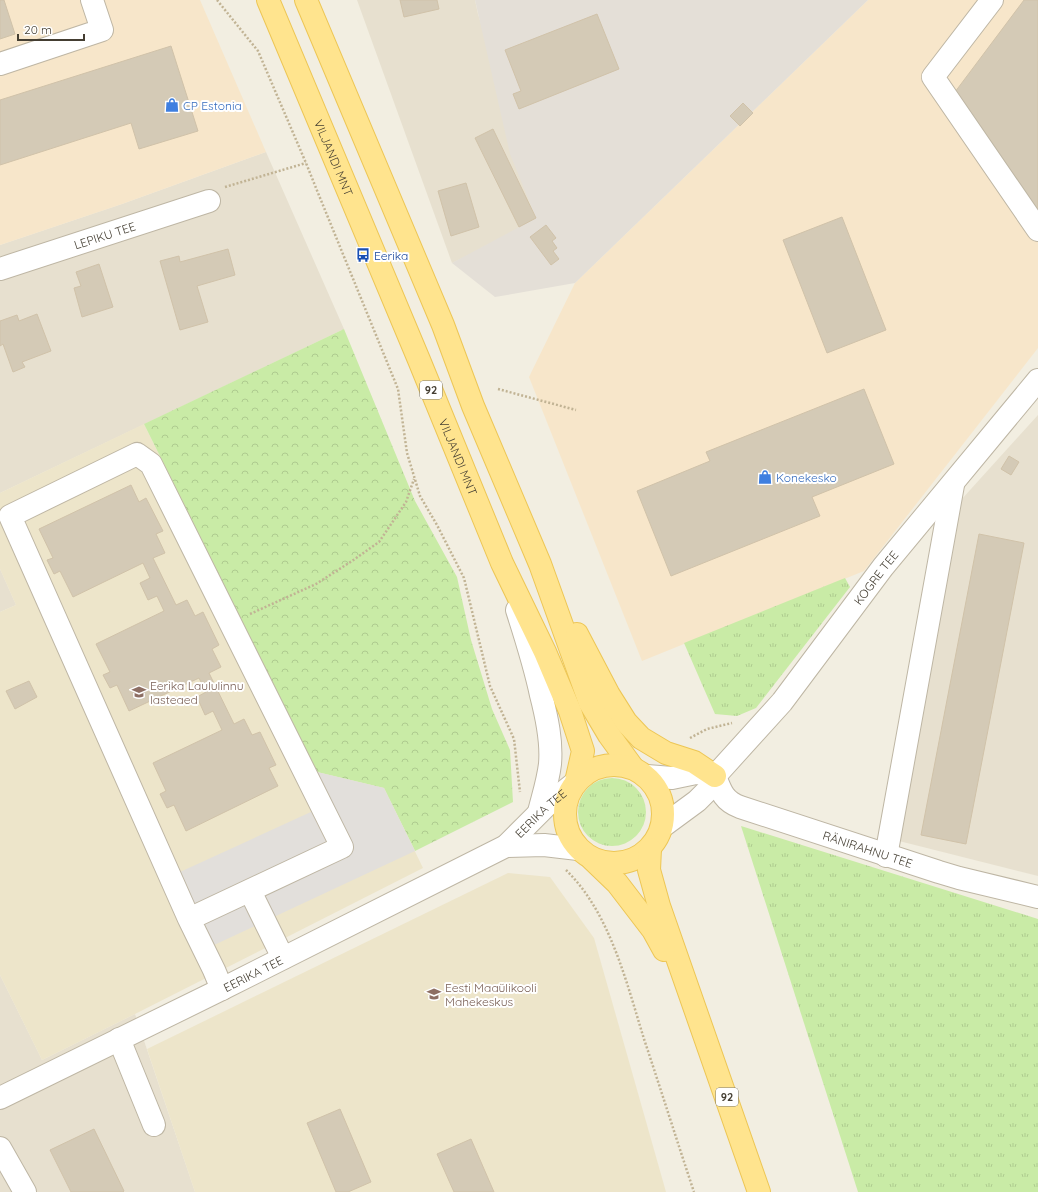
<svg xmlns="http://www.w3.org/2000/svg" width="1038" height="1192" font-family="Quicksand,sans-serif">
  <defs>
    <pattern id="grass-tufts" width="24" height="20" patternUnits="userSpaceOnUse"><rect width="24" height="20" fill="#c9eba6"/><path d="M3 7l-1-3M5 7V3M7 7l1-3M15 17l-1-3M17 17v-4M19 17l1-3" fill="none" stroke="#aecb8f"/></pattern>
    <pattern id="park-crowns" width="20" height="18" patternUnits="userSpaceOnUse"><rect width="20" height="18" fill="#c9eba6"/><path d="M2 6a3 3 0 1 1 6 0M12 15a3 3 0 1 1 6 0" fill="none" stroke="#aecb8f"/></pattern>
  </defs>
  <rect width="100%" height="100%" fill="#f2eee1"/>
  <g fill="#e7e0cf">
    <polygon points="357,0 475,0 478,14 543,220 452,263"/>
    <polygon points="266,152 344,329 0,493 0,245 122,204"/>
    <polygon points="1038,415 1038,876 899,841 961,500"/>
    <polygon points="0,569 16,605 0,612"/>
    <polygon points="0,975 42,1060 135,1014 195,1192 0,1192"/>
  </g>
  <g fill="#f7e6ca">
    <polygon points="0,0 200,0 266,152 122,204 0,245"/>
    <polygon points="868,0 1038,0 1038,348 864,571 642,661 529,377 575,283"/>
  </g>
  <polygon fill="#e4dfd7" points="475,0 868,0 575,283 495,297 452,263 536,218 510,154"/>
  <g fill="#ede5ca">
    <polygon points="144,424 317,772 384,788 423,868 135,1014 42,1060 0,975 0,612 16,605 0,569 0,493"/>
    <polygon points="508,873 550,877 594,938 666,1192 195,1192 147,1049"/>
  </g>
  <g fill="url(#grass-tufts)">
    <polygon points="845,578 850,587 756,708 737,716 715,714 684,643"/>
    <circle cx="612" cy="812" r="34"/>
    <polygon points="741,826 1038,919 1038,1192 858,1192"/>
  </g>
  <polygon fill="url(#park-crowns)" points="344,329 415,501 457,577 471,640 492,709 510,750 513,802 415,851 384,788 317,772 144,424"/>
  <polygon fill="#e2dfdb" points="317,772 384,788 415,851 212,946 180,872 313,811 300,782"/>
  <g fill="#d4cab6" stroke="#d0c2a9">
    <polygon points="0,0 4,0 15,34 0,39"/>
    <polygon points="400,0 437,0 439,9 404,17"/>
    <polygon points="1024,0 1038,0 1038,213 955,92"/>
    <polygon points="597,14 619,69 519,109 513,94 521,91 505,50"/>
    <polygon points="171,46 198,131 139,149 131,123 0,165 0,100"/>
    <polygon points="743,103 753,113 740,126 730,116"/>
    <polygon points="493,129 536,218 519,227 475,138"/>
    <polygon points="466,183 479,227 451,236 438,191"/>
    <polygon points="842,217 886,330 827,353 783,240"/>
    <polygon points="546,225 556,238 552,241 557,248 553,251 559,259 551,265 530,237"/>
    <polygon points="228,249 235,275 197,286 208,322 180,330 160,261 179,256 180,262"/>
    <polygon points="99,264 113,307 82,317 74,288 81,286 76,272"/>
    <polygon points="37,314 51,351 22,362 25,367 13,372 3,344 0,346 0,321 17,315 19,321"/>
    <polygon points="864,389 894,464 812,497 820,516 671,576 637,491 710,461 706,452"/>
    <polygon points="1009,456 1019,462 1011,475 1001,469"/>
    <polygon points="131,485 139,502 146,498 163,531 156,534 165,553 153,558 176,605 187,600 195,616 203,612 219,645 212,649 221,667 209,673 234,724 244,719 252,735 260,732 276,765 269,768 278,786 186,831 174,805 167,808 160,794 166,791 153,763 222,730 213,711 205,715 197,697 206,692 199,678 129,711 117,685 110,688 103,675 110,672 96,644 164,611 157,596 148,600 140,583 150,578 143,563 73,597 60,571 54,574 47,560 53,558 39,529"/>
    <polygon points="979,534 1024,543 966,844 921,835"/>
    <polygon points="29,681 37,697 15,709 6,691"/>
    <polygon points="340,1109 371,1182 348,1192 336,1192 307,1123"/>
    <polygon points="94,1129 124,1191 123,1192 71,1192 50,1150"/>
    <polygon points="471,1139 494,1192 454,1192 437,1154"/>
  </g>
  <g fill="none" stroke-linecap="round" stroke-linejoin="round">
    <defs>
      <g id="minor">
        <polyline points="992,0 933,77 1038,230"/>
        <polyline points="0,64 102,30 92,0"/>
        <path id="s1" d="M0,269L209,201"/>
        <path d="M517,610C526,638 535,666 541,695C547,718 552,741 550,764C548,781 543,796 539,812"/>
        <polyline points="647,776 672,778 696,773 715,776"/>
        <path id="s2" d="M715,776C721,792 724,801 740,807L939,872L959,878L1038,897"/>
        <path id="s3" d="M663,826L697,801L709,789L715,776L782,702L883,567L1038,380"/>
        <polyline points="506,846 544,845 578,849"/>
        <polyline points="886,856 953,485"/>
        <polyline points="250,891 283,958"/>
        <polyline points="189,919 10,516 137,454 151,464 342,847 189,919 214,970 222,989"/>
        <polyline points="119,1039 154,1125"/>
        <path id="s4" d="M0,1098L222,989L506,846L546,806L576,782"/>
        <polyline points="0,1148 25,1192"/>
      </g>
      <g id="major">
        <path id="s5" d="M268,0L419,360L502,563L545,652L570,711L583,751L576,782"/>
        <polyline points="306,0 443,325 473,406 540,564 590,703 609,735 633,768"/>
        <polyline points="577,634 609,695 626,722 641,738 666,753 694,762 715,776"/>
        <circle cx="614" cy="814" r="49"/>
        <polyline points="650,849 649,870 659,906 759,1192"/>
        <polyline points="592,859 617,883 653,930 664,950"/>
      </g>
    </defs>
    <use href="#minor" stroke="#beb6a4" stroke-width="24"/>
    <use href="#major" stroke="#edc655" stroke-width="24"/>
    <g stroke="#c1b394" stroke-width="2.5" stroke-dasharray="2 2" stroke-linecap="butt">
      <polyline points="217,0 258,51 306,163 316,188 398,389 407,453 420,496 437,525 464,578 490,686 514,739 520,792"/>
      <polyline points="225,187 306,163"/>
      <polyline points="498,389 576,410"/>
      <polyline points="250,614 316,584 352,561 379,542 406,502 414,479"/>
      <polyline points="690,738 707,729 732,723"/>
      <path d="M566,870C610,913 626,981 644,1039C661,1090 677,1141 694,1192"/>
    </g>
    <use href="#minor" stroke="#fff" stroke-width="22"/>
    <use href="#major" stroke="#ffe48e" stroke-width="22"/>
  </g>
  <defs>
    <symbol id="shop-bare" viewBox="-9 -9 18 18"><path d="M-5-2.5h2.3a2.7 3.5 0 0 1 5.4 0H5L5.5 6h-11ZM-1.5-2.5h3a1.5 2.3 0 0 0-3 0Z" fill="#3f7fe0" stroke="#fff" stroke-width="2.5" paint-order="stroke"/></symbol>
    <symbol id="bus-bare" viewBox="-9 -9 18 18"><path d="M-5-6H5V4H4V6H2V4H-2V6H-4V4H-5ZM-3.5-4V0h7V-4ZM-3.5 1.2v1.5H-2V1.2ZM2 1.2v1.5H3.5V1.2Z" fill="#1a4fb4" stroke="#fff" stroke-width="2.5" paint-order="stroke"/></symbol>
    <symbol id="school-bare" viewBox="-9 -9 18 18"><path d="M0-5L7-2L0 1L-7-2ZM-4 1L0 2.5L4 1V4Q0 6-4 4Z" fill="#8d6e63" stroke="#fff" stroke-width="2.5" paint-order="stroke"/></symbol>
    <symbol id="university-bare" viewBox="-9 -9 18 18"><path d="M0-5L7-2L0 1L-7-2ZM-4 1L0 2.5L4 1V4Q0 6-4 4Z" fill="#8d6e63" stroke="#fff" stroke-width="2.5" paint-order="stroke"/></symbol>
  </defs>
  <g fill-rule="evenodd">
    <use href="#shop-bare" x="162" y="95" width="20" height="20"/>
    <use href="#bus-bare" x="353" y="245" width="20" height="20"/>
    <use href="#shop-bare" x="755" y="467" width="20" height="20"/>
    <use href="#school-bare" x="129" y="682" width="20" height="20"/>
    <use href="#university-bare" x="424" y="984" width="20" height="20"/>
  </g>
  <g text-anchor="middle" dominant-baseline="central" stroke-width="4" stroke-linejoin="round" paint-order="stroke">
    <g fill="#fff" stroke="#7c7870" stroke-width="1">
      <rect x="420" y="381" width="22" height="18" rx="3"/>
      <rect x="716" y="1088" width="22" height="18" rx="3"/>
    </g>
    <g font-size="11" font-weight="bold" fill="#443e32">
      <text x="431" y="390">92</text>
      <text x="727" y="1097">92</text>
    </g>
    <g font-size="12" fill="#366cbe" stroke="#fff" text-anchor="start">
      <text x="183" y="105">CP Estonia</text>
      <text x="776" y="477">Konekesko</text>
    </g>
    <g font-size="12" fill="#443e32" stroke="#fff">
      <text stroke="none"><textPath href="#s5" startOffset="171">VILJANDI MNT</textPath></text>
      <text stroke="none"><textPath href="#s1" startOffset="110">LEPIKU TEE</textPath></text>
      <text stroke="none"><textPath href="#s5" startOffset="495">VILJANDI MNT</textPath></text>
      <text stroke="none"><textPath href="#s3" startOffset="329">KOGRE TEE</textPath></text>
      <text stroke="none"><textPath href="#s4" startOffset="613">EERIKA TEE</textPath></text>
      <text stroke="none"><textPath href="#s2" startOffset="176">RÄNIRAHNU TEE</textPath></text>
      <text stroke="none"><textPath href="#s4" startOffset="282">EERIKA TEE</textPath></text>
    </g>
    <g font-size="12" fill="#164399" stroke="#fff" text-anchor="start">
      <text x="374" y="255">Eerika</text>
    </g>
    <g font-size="12" fill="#785e54" stroke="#fff" text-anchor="start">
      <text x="150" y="685">Eerika Laululinnu<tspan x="150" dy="14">lasteaed</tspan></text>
      <text x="445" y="987">Eesti Maaülikooli<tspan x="445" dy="14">Mahekeskus</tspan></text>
    </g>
  </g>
  <path d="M18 34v6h66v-6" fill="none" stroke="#443e32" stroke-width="2"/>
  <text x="24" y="34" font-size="12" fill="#443e32" stroke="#ffffff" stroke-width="3" paint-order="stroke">20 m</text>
</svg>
